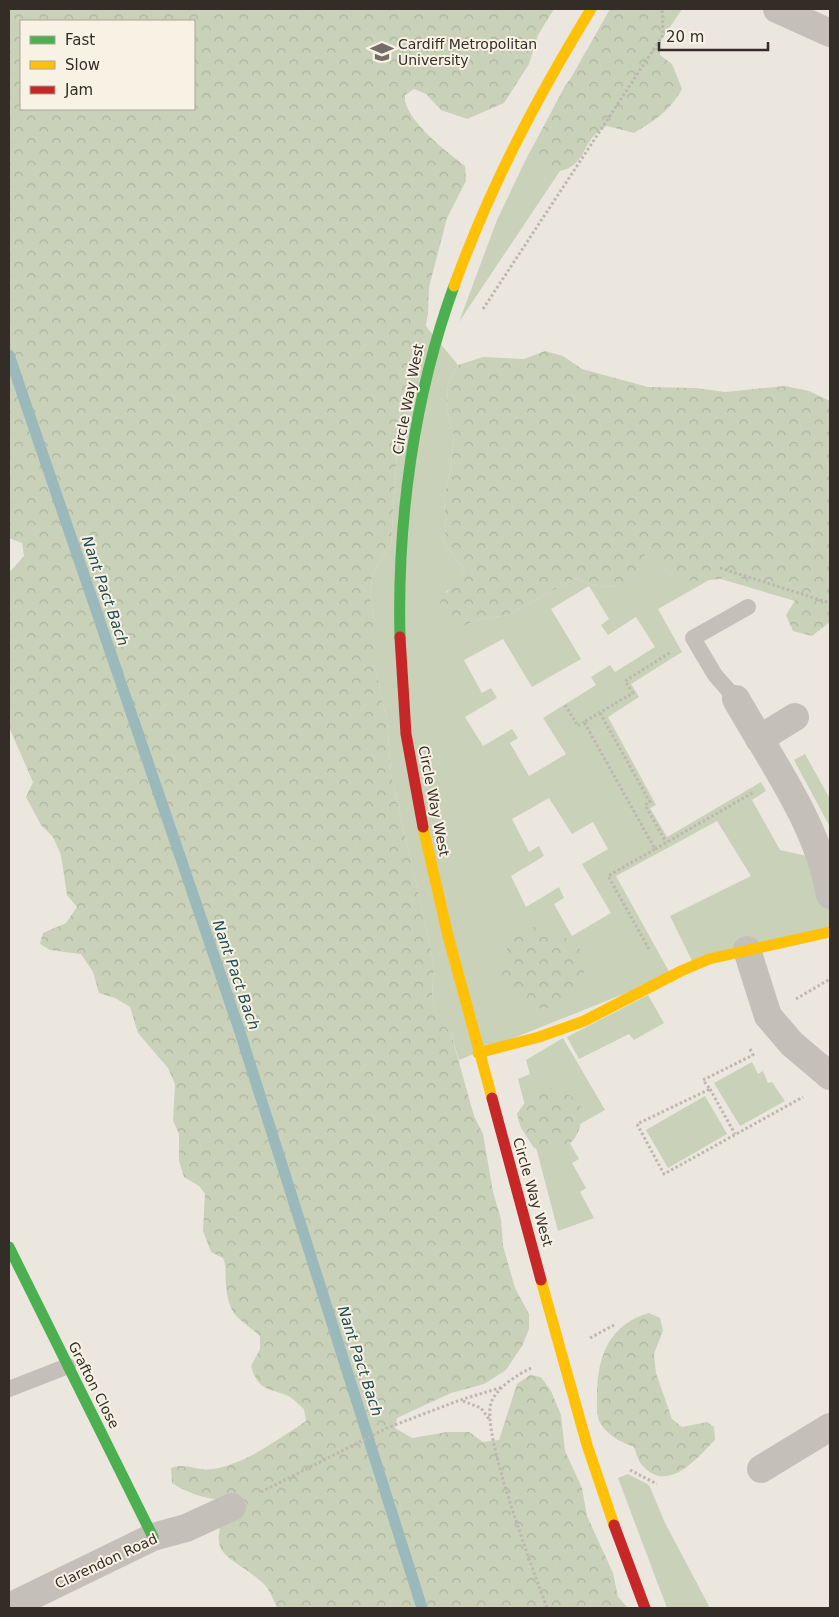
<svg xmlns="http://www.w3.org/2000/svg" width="839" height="1617" font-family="'DejaVu Sans',sans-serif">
  <defs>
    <pattern id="forest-crowns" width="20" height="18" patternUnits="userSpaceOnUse" patternTransform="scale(1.25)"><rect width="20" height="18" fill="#c9d1b9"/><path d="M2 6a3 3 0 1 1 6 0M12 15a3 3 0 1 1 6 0" fill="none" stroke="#adb49f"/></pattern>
  </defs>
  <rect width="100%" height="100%" fill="#ebe7de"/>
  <g fill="#c9d1b9" fill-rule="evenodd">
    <polygon points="619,9 624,75 459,322 497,220 527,157 586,51"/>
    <polygon points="660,9 682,9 654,51"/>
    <path d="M425,325L458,365L448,384L447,409L454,438L450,472L444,498L446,528L443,542L465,570L454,585L446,592L463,626L481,619L508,615L576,578C595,589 627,593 640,569C644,563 645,553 647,546L674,580H709L658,609L682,652L631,684L639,697L608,717L656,805L650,808L667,837L761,782L766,791L752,800L780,850L821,859L830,895V932L694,965L670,916L751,876L717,821L616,876L671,975L459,1060L451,1034L436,1014L432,996L434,969L430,945L391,774L387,721L374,664V619L370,597L372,575L391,544L400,401L421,348ZM589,586L609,619L601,625L608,635L636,617L655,647L615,672L610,665L594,675L591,677L596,685L543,718L566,754L529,776L510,743L518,738L512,729L483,746L465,717L497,698L491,688L482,693L464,660L503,639L532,687L581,659L551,609ZM549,798L572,834L593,822L608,849L582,864L611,913L572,936L554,904L564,898L559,887L526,907L511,876L544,856L539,846L529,852L512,819Z"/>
    <path d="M738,577C759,589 766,591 789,583L797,597L795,601L721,579Z"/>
    <polygon points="805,754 830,799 830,827 794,760"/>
    <polygon points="648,995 664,1023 634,1040 629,1034 579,1059 567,1037"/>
    <polygon points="563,1038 605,1110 564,1133 579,1159 572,1163 586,1188 580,1192 594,1218 558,1231 518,1079 530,1074 526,1060"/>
    <polygon points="752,1062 758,1074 763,1071 768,1083 772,1082 785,1101 740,1126 714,1083"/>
    <polygon points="705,1096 727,1134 668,1168 646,1130"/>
    <polygon points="628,1474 649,1485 665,1523 710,1608 667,1608 618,1478"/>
  </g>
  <g fill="url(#forest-crowns)" fill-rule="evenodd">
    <path d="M9,9H554L538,35L529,64L504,103L467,119L441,110L426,94L414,89L405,95C402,118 447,152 465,166L466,181L447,218L429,287L428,314L421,348L400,401L391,544L372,575L370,597L374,619V664L387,721L391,774L430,945L434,969L432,996L436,1013L451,1034L474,1116L483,1134L493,1192L501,1219L503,1246L515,1288L529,1314V1329L522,1346L506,1370L484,1384L451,1393L397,1418L395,1428L412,1438L447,1432H469L483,1442L499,1440L517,1384L530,1375L541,1377L551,1391L561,1415L565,1451L582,1488L587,1516L613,1573L618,1597L628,1608H277C274,1601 270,1590 264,1584C228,1551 204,1561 229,1501C207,1499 191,1495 172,1483L171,1468C186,1462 198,1472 213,1469C247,1463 277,1440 306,1421L304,1409C299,1405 294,1399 288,1396C267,1387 259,1392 251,1366L260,1349V1336C239,1317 229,1318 226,1285C225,1275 227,1267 223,1258L211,1252L203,1231L205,1194L199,1186L184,1177L179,1161V1134L173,1121L175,1084L168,1068L138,1033L130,1007L115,998L99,993L93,972L81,954L50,950L40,944L43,933L66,923L77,907L67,895L61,855L53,837L41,825L26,797L33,782L9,727V573L24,556L22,543L9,538ZM21,21H194V109H21Z"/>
    <path d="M610,9H665C667,24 659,39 660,55L672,64L682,89C669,112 655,120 634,133L607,126C577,141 591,169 552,172L541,163L536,151L538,137L565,86L585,59L589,46Z"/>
    <path d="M545,351L563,356L582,369L648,387L696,388L725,392L785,386L809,391L830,401V622L812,636L793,631L786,615L797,597L789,583L775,588H757L738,577L700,581L674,580L647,547C645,553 644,563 640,570C626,593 595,589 576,578L508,615L481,619L463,626L443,620L438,606C445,592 456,583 465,570L443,542L446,528L444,498L450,472L454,438L447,409L448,384L458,365L483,357L524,359Z"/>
    <polygon points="534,927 550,929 571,941 584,953 586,968 575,992 558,1007 535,1009 513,998 500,975 499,962 515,936"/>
    <path d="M556,1088L574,1098L583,1110C580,1142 566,1156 534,1148L521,1128L517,1114C529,1096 533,1089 556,1088Z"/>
    <path d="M649,1313L660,1318L663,1331L654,1354L656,1373L672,1419L682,1427L707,1422L714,1427L715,1440C697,1458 668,1495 642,1465C638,1461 636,1452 634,1447C621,1442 608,1436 600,1423C596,1415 597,1401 597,1392C598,1355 610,1324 649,1313Z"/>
  </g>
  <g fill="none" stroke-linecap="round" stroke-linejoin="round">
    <polyline stroke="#9bb8bb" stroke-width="11" points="9,355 240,1032 422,1608"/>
    <g stroke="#bdb7b0" stroke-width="3" stroke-dasharray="2.5 2.5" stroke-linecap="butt">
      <polyline points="483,309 663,35 662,9"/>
      <polyline points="720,568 830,603"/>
      <polyline points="565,705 578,726 584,722"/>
      <polyline points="600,713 650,802 645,805 666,842"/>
      <polyline points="655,849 754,792"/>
      <polyline points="649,949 608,876 655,849 584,722 633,693 625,681 671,652"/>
      <polyline points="796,999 830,979"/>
      <polyline points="750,1049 753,1055 703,1080 710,1089 637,1124 664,1174 803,1097"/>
      <polyline points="710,1089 735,1134"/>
      <polyline points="590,1338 614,1325"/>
      <path d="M531,1368C517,1375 497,1387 491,1403C481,1434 534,1572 547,1608"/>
      <polyline points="463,1401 481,1408 489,1419"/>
      <polyline points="630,1470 657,1484"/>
      <polyline points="261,1492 387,1428 460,1400 503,1387"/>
    </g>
    <g stroke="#c4bfb8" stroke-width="16">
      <polyline points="736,699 715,675 693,638 748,607"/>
      <polyline points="9,1389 68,1366"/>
    </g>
    <g stroke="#c4bfb8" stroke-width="28">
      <polyline points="777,9 830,33"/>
      <path d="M736,699C771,761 818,824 830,895"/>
      <polyline points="759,739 795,717"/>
      <polyline points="747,950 768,1016 792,1044 830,1076"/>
      <polyline points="761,1469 830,1427"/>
      <polyline points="9,1607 153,1537 186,1528 232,1507"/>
    </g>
    <g stroke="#4caf50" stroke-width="11">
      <path d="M400,637C397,520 414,396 454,286"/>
      <polyline points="9,1247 153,1537"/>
    </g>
    <g stroke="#ffc107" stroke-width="11">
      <path d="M454,286C491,185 535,101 591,9"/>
      <polyline points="423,827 448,936 492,1098"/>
      <polyline points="478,1053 539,1037 584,1021 681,971 709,959 830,932"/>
      <polyline points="541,1280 587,1445 614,1525"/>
    </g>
    <g stroke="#c62828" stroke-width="11">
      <polyline points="400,637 406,734 423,827"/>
      <polyline points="492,1098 541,1280"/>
      <polyline points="614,1525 645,1608"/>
    </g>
  </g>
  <defs>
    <symbol id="university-bare" viewBox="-9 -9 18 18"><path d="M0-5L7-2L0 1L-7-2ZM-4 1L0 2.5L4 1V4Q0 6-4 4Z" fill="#746d67" stroke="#f8f2e5" stroke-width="2.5" paint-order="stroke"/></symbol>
  </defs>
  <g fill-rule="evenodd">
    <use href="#university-bare" x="366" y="36" width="32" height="32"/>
  </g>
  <g text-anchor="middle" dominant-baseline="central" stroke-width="4" stroke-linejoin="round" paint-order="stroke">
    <g font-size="14" fill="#342c27" stroke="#f8f2e5" text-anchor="start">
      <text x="398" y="44">Cardiff Metropolitan<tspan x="398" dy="16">University</tspan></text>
    </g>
    <g font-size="14" fill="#342c27" stroke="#f8f2e5">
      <text transform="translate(408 399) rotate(-79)">Circle Way West</text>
      <text transform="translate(434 801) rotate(79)">Circle Way West</text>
      <text transform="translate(533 1192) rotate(74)">Circle Way West</text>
      <text transform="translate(94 1385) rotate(63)">Grafton Close</text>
      <text transform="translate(106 1561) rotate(-25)">Clarendon Road</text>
    </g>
    <g font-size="15" font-style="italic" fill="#1e4a54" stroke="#f8f2e5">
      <text transform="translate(105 591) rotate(71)">Nant Pact Bach</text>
      <text transform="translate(236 975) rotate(71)">Nant Pact Bach</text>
      <text transform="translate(360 1361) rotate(72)">Nant Pact Bach</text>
    </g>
  </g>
  <rect width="839" height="1617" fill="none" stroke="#342c27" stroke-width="20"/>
  <rect x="20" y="20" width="175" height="90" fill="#f8f2e5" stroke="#aaa399"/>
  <rect x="30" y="36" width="25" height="8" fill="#4caf50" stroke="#aaa399"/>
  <text x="65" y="45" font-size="15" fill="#342c27">Fast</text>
  <rect x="30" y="61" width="25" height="8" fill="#ffc107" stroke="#aaa399"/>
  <text x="65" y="70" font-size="15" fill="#342c27">Slow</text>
  <rect x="30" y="86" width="25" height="8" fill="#c62828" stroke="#aaa399"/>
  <text x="65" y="95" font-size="15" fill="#342c27">Jam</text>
  <path d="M659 42v8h109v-8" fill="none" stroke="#342c27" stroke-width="2.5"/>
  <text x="666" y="42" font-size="15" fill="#342c27" stroke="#f8f2e5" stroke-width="4" paint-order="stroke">20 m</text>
</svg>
